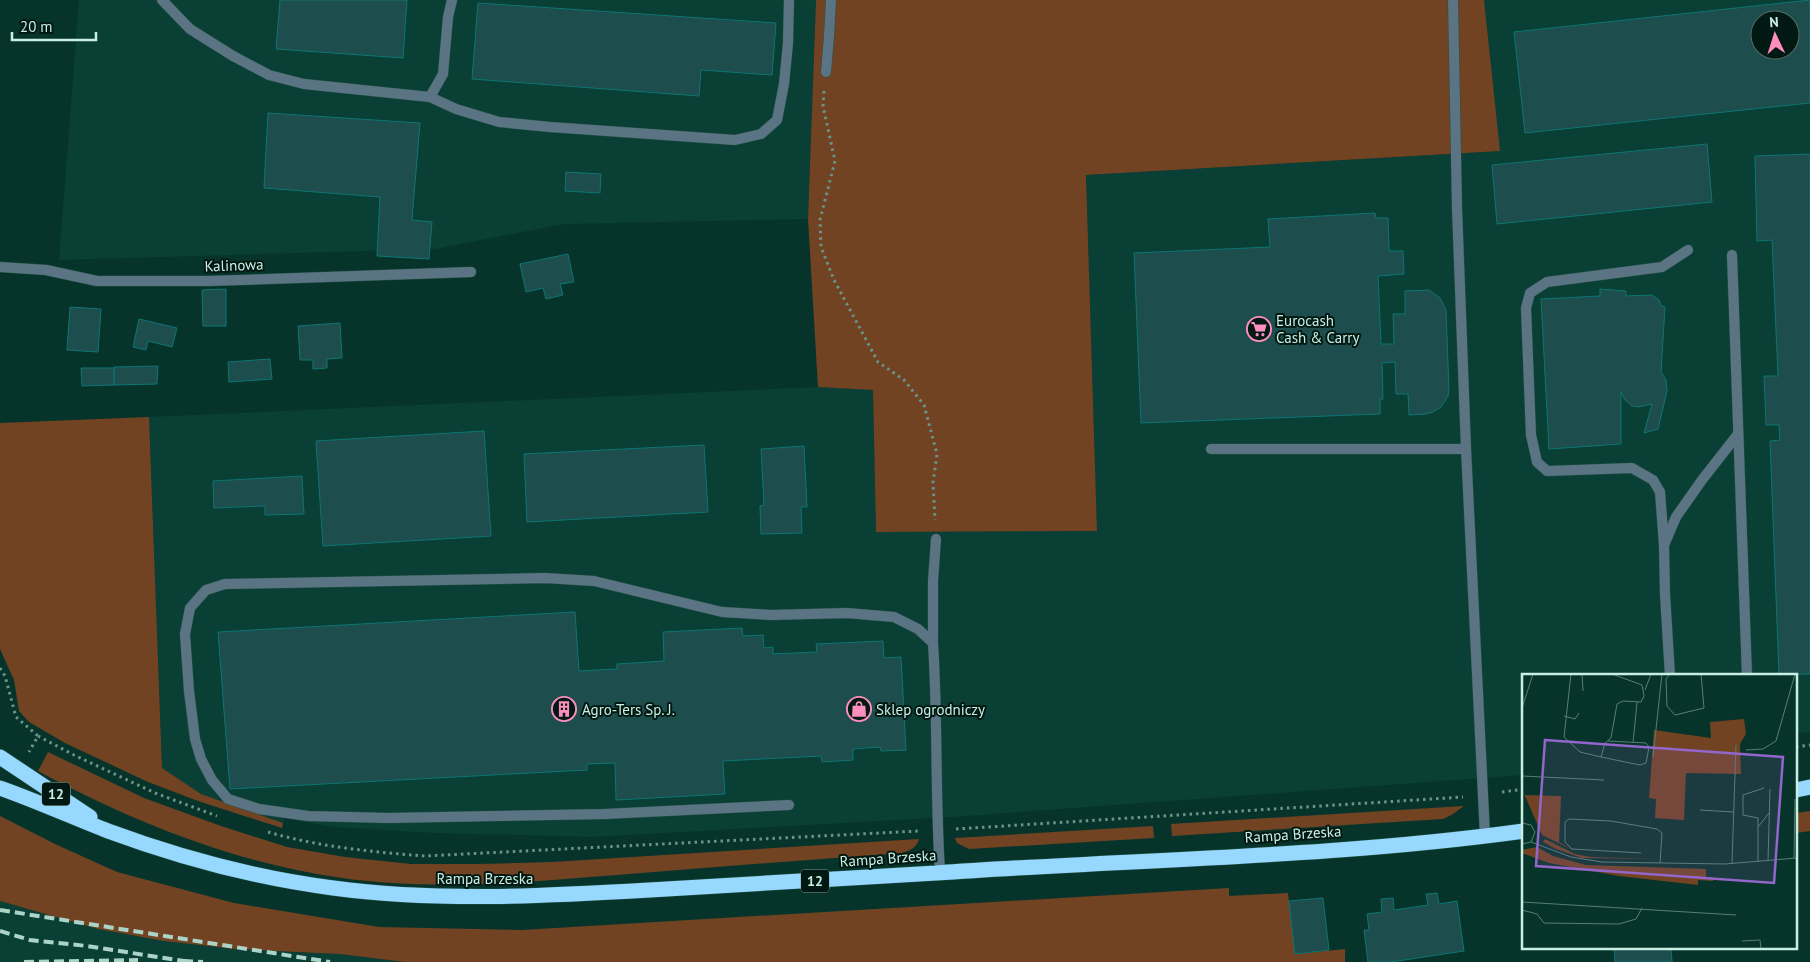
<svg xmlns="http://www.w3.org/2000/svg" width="1810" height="962" font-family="'PT Sans',sans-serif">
  <rect width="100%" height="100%" fill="#07342a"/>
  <g fill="#093f34" fill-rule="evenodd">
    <polygon points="79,0 816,0 808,219 564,224 435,249 59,260"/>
    <path d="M1484,0H1810V732L1796,734V676H1524V775L953,817L591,837L435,833L332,827L285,818L283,823L201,794L162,768L149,417L818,387L873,389L876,532L1097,531L1086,175L1499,151ZM1760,20H1790V50H1760Z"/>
    <polygon points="0,901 98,929 164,941 235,949 340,954 405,962 0,962"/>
  </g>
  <g fill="#714323">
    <polygon points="816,0 1484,0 1500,151 1086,175 1097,531 876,532 873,390 818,387 808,219"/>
    <polygon points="149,417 162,768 201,794 283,823 282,828 198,801 148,782 65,743 29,722 19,711 14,680 0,649 0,423"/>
    <path d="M48,752L144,798L221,826L287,847L345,857L411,864H479L552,862L919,839C917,848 909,851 901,853C806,860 712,867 617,875C526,882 434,891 342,878C235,863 133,822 38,771Z"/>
    <polygon points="1464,806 1453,814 1443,819 1172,836 1171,824"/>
    <polygon points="1810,811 1810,831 1796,833 1796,813"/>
    <polygon points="0,816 55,844 117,872 234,903 379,927 522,930 1229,888 1229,896 1288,893 1295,954 1345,949 1345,962 405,962 340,954 235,949 164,941 98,929 0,901"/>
    <polygon points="1153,826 1154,838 969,849 957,843 955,838"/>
  </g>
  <g fill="#1d4d4d" stroke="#0d7675" fill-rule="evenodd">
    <polygon points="280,0 407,0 403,58 276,49"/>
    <path d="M1810,0V103L1525,133L1514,32ZM1760,20H1790V50H1760Z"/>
    <polygon points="478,3 776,23 772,75 701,70 699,96 472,79"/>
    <polygon points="268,113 420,123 412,220 432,222 429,259 377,256 380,197 264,188"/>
    <polygon points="1707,144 1712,202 1497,224 1492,165"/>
    <polygon points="1810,154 1810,674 1779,675 1770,441 1780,440 1779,425 1766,425 1764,376 1778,376 1772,240 1757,241 1755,156"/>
    <polygon points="566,172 601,174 600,193 565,191"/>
    <polygon points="1375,213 1376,218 1388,218 1389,251 1403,251 1404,274 1378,276 1381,344 1394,344 1393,314 1405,314 1405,291 1429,290 1440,298 1446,310 1449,390 1448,396 1441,407 1433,412 1426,414 1409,415 1408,394 1396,394 1395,362 1382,363 1383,399 1380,399 1380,414 1141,423 1134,253 1270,247 1268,219"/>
    <polygon points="568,254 574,282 560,284 563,295 546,299 543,288 526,292 520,264"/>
    <polygon points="226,289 226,326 203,326 202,290"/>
    <polygon points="1600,289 1626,291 1626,296 1652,295 1659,300 1661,306 1665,307 1661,372 1666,380 1667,391 1658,429 1644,433 1652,404 1639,407 1632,406 1625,400 1621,392 1621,444 1549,449 1541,299 1600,296"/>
    <polygon points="70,307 101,309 98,352 67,350"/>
    <polygon points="139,319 177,328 172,347 148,341 146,350 133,347"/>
    <polygon points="340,323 342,358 327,359 327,368 313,369 313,360 300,360 298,326"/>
    <polygon points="270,359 272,379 229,382 228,362"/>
    <polygon points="158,366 157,384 114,385 114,367"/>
    <polygon points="81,368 114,368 114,385 82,386"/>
    <polygon points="484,431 491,536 323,546 316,441"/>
    <polygon points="704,445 708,512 527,522 524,454"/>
    <polygon points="804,446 807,507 801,507 802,533 761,534 760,506 764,505 761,449"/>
    <polygon points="302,476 304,514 265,515 265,506 214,508 213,481"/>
    <polygon points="575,612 579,671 617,669 617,664 664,661 663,632 742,628 743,636 763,635 764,648 773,647 773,654 817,652 816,644 883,641 884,658 901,657 906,750 881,751 880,747 853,749 853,760 822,762 821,756 723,761 725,794 616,800 615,763 587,764 587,770 230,789 218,632"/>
    <polygon points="1437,893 1439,904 1457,901 1464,951 1391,962 1368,962 1364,930 1369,930 1367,914 1382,912 1381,899 1393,898 1394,910 1428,905 1426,894"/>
    <polygon points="1323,898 1329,950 1295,954 1289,901"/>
    <polygon points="1614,948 1671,948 1672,962 1615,962"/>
  </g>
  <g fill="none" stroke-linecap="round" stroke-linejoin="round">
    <defs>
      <g id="lane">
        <polyline points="162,0 190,29 233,56 269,75 304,84 430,97 443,74 448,17 452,0"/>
        <polyline points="1453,0 1457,208 1466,449 1485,836"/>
        <polyline points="430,97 456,109 499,122 550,127 735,140 761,134 777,120 784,84 788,43 789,0"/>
        <polyline points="1732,255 1747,676"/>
        <polyline points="1211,449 1466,449"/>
        <polyline points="1664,545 1660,492 1653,480 1632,468 1547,471 1537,462 1531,435 1526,308 1530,293 1547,282 1662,267 1688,250"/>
        <polyline points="933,643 933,581 936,539"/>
        <polyline points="1670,676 1665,594 1664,545 1676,517 1702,480 1738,434"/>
        <path d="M789,805L605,814L389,818L308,816L259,809L228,799L212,780L201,759L195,739L189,691L185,634L190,608L206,590L225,584L545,578L594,581L722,612L771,615L847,613L894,617L918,629L933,643C938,719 935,796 940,872"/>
      </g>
      <g id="street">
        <polyline points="826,72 829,36 831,0"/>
        <polyline points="0,267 46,270 97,281 209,281 471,272"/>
      </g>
      <g id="highway">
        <polyline points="0,757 90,817"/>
        <path d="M0,788C37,801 72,817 108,831C181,858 256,878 333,888C438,902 545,896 650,890C746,885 841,879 936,873C1132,859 1329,858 1524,831"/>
        <polyline points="1796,790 1810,787"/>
      </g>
    </defs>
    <use href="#lane" stroke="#265248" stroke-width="11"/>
    <use href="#street" stroke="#265248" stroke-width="11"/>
    <use href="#highway" stroke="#265248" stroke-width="16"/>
    <g stroke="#6a9489" stroke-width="3" stroke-dasharray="2.5 4" stroke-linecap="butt">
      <polyline points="824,91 823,106 835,161 820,220 821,247 834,280 878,362 904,380 924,405 937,454 933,483 935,520"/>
      <polyline points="0,668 5,676 16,717 38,736 29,752"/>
      <polyline points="38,736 74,755 155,793 217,816"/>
      <polyline points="1796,747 1810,745"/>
      <polyline points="1502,792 1524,789"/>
      <polyline points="956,829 1463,797"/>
      <path d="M268,832C319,847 373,852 425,856L919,831"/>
    </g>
    <use href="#lane" stroke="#5a7483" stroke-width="10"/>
    <use href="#street" stroke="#5a7483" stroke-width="10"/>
    <use href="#highway" stroke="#96d8fe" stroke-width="15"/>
    <g stroke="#acd3c8" stroke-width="4" stroke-dasharray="10 5" stroke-linecap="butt">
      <polyline points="0,910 330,962"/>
      <polyline points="0,931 30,940 87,946 190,962"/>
      <polyline points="183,961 203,962"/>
      <polyline points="24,962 138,960"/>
    </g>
  </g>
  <defs>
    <symbol id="supermarket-ring" viewBox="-11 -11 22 22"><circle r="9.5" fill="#021913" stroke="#fe8ebd" stroke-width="1.5"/><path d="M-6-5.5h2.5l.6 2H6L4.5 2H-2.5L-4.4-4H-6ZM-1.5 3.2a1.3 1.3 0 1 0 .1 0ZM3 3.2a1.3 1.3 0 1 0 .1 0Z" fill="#fe8ebd"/></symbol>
    <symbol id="building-ring" viewBox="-11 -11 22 22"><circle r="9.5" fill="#021913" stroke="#fe8ebd" stroke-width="1.5"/><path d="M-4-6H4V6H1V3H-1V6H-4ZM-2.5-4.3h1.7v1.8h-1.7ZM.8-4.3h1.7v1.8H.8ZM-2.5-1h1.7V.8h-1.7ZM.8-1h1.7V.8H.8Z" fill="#fe8ebd"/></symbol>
    <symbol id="shop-ring" viewBox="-11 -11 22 22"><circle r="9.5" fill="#021913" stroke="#fe8ebd" stroke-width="1.5"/><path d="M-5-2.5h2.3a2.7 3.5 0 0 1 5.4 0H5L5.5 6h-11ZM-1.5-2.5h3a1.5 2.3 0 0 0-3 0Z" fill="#fe8ebd"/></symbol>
  </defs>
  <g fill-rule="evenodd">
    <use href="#supermarket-ring" x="1245" y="315" width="28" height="28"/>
    <use href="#building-ring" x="550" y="695" width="28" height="28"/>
    <use href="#shop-ring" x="845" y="695" width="28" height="28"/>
  </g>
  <g text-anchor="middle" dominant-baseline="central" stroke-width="4" stroke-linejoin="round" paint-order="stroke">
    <g fill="#021913" stroke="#8dafa5" stroke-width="1">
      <rect x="42" y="782.5" width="28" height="23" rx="4"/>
      <rect x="801" y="869.5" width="28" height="23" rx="4"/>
    </g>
    <g font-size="14" font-weight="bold" fill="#c9efe3">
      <text x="56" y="794">12</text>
      <text x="815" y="881">12</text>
    </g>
    <g font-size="15" fill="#c9efe3" stroke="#021913">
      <text transform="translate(234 265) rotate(-2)">Kalinowa</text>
      <text transform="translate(1293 834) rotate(-4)">Rampa Brzeska</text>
      <text transform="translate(888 858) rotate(-4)">Rampa Brzeska</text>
      <text x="485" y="878">Rampa Brzeska</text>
    </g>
    <g font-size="15" fill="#c9efe3" stroke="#021913" text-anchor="start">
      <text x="1276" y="320">Eurocash<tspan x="1276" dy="17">Cash &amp; Carry</tspan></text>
      <text x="582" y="709">Agro-Ters Sp. J.</text>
      <text x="876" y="709">Sklep ogrodniczy</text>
    </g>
  </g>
  <g transform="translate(1522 674)">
    <rect width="275" height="275" fill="#07342a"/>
    <path d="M222,45L224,60L218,70L219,100L164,99L162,146L133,144L134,125L127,124L132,56L189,64L188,48ZM0,115L3,121L39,122L37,168L53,177L20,161ZM23,165L53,180L69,183L136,185L60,184L34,175L21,168ZM15,173L31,182L64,191L184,195V203H191V207L176,206V211L97,202L27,189L0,179V176Z" fill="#714323"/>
    <path fill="none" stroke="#557f74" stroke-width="1" d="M49,0L42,63L58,78L79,83L83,69L89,64L95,30L101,27L119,28L122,22L120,11L90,0M60,0L61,17M148,0L144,5L145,32L153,41L182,34L179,0M123,16L129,0M0,34L11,0M42,42L53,45L57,39M111,69L115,28M224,76L241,75L254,67L273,0M79,83L118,91L124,89L127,73L124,69L86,67M131,83L140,0M0,102L82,106M178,136L211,138M0,149L9,151L13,158L9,168L0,170M236,153V144L221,141V121L242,114M9,168L49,183L80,188L203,190L275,184M119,179L50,175L43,168V148L47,145L89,147L135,155L140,159L138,189M272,184L273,125M246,187L248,115M236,188V153L247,139M210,189L214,71M0,228L214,241M0,236L15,240L22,249L97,250L114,245L120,234M220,267L238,266L239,275"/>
    <path fill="#9266ca" fill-opacity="0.15" stroke="#9266ca" stroke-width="2.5" d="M23,66L261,83L252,209L14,192Z"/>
    <rect width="275" height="275" fill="none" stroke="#c9efe3" stroke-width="2.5"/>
  </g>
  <g transform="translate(1775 35) rotate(356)"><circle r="24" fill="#021913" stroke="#526f66"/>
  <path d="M0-4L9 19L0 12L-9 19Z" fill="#fe8ebd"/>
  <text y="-8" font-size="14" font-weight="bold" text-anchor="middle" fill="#c9efe3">N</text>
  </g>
  <path d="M12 32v8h84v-8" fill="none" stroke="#c9efe3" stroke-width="2.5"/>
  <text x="20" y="32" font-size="15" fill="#c9efe3" stroke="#021913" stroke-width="4" paint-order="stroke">20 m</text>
</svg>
